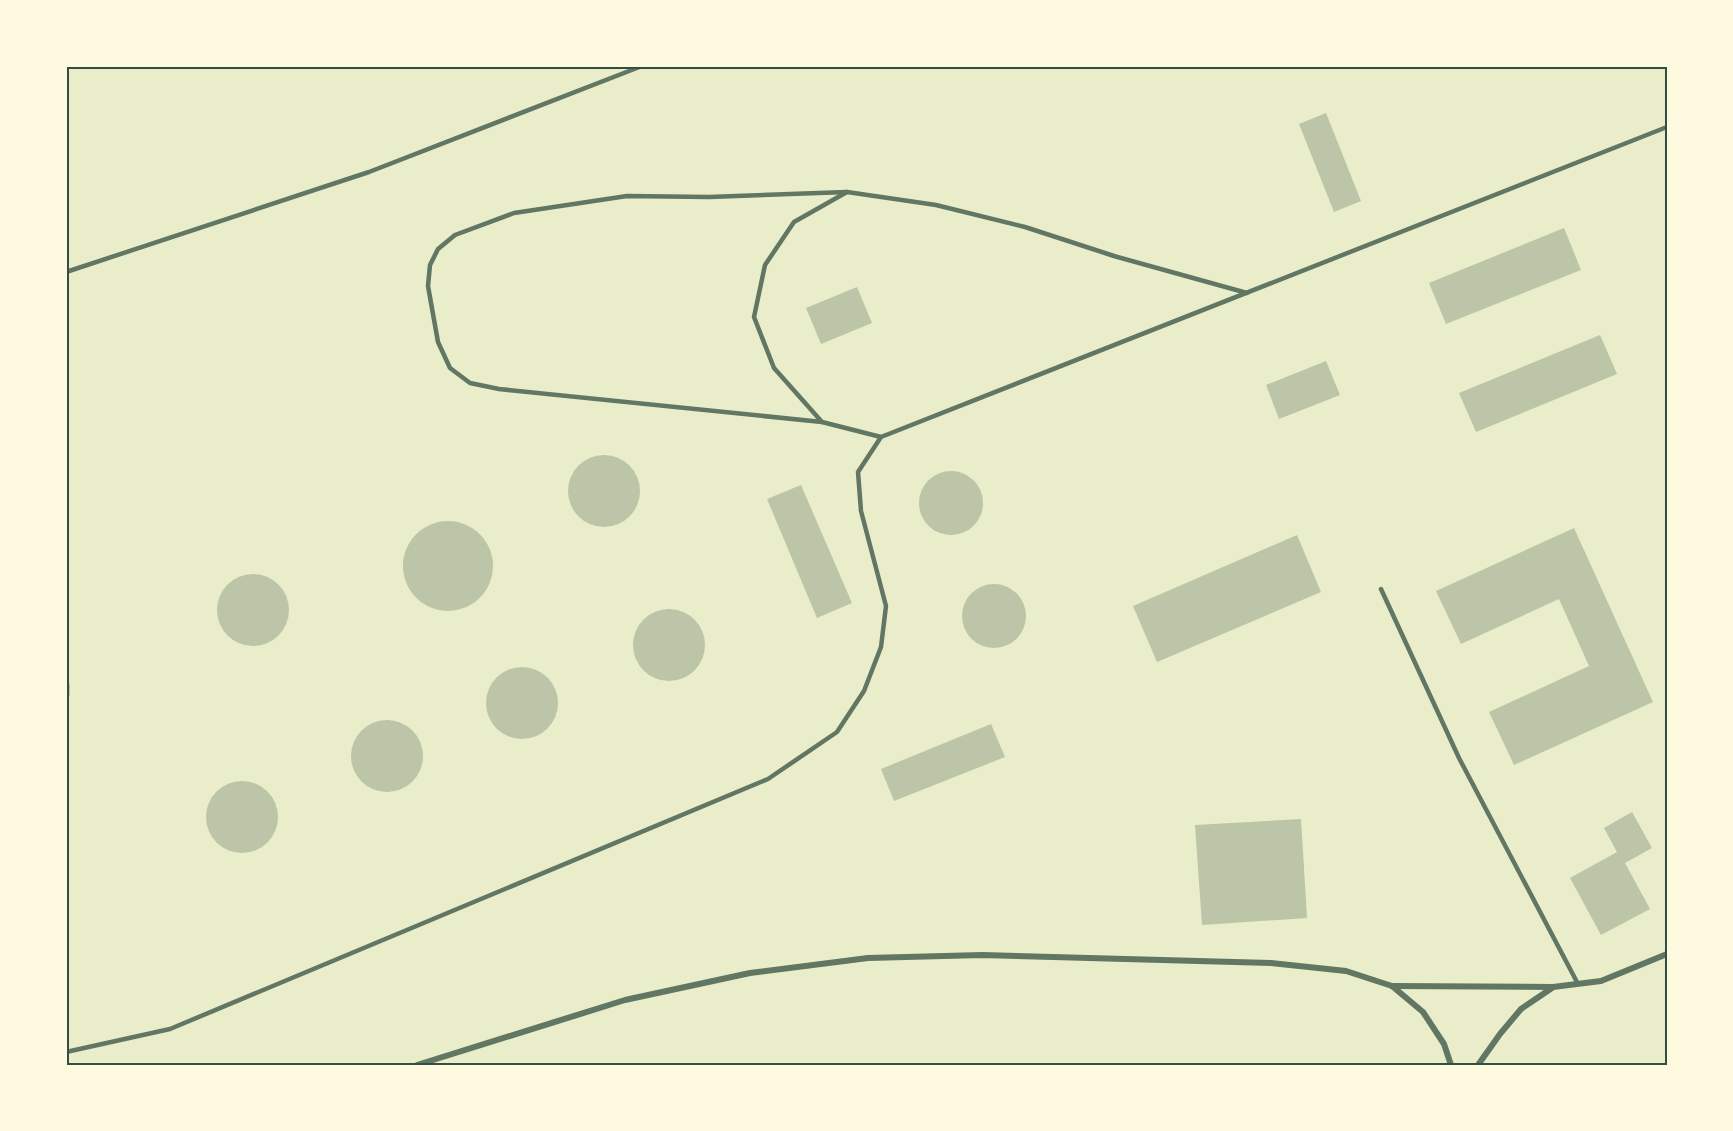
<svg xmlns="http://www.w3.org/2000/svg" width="1733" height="1131" font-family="Commissioner,sans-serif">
  <rect width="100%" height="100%" fill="#e9edc9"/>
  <g fill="#bcc5a7">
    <polygon points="1326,113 1361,201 1334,212 1299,124"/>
    <polygon points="1564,228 1581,270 1446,324 1429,283"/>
    <polygon points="857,287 872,323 821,344 806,308"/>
    <polygon points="1600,335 1617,374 1476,432 1459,393"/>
    <polygon points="1326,361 1340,395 1279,419 1266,385"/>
    <circle cx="604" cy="491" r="36"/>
    <circle cx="951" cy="503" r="32"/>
    <polygon points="801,485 852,603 817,618 767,499"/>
    <circle cx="448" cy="566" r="45"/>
    <polygon points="1574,528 1653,702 1514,765 1489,712 1589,666 1559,599 1461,644 1436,591"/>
    <polygon points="1297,535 1321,592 1157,662 1133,606"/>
    <circle cx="253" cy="610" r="36"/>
    <circle cx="994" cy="616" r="32"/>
    <circle cx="669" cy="645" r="36"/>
    <circle cx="522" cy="703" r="36"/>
    <polygon points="66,671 70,685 70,694 67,706"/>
    <circle cx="387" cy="756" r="36"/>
    <polygon points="991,724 1005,757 894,801 881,769"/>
    <circle cx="242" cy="817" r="36"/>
    <polygon points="1632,812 1652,848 1625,863 1650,909 1601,935 1570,878 1617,852 1604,828"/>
    <polygon points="1301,819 1307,918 1202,925 1195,825"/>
  </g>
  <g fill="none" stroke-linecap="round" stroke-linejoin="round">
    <g stroke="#617663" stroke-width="4.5">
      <polyline points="66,272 369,172 642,66"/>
      <polyline points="822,422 499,389 470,383 450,368 438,342 428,286 430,265 438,249 455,235 514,213 627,196 709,197 847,192"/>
      <polyline points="881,437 822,422 774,368 754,317 765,265 794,222 847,192 936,205 1025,227 1114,256 1247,293"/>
      <polyline points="1381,589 1459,758 1578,984"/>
      <polyline points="66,1052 170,1029 768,779 837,732 864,691 881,647 886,606 861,511 858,472 881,437 1667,127"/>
    </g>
    <g stroke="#617663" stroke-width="6">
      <polyline points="1392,986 1553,987 1601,981 1667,954"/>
      <polyline points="417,1065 625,1000 750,973 868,958 982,955 1271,963 1346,971 1392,986 1423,1012 1444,1044 1451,1065"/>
      <polyline points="1478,1065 1500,1034 1521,1009 1552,988"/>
    </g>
  </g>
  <rect width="1733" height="1131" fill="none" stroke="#fefae0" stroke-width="135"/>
  <rect x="68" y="68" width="1598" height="996" fill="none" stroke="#344e41" stroke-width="2"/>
</svg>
